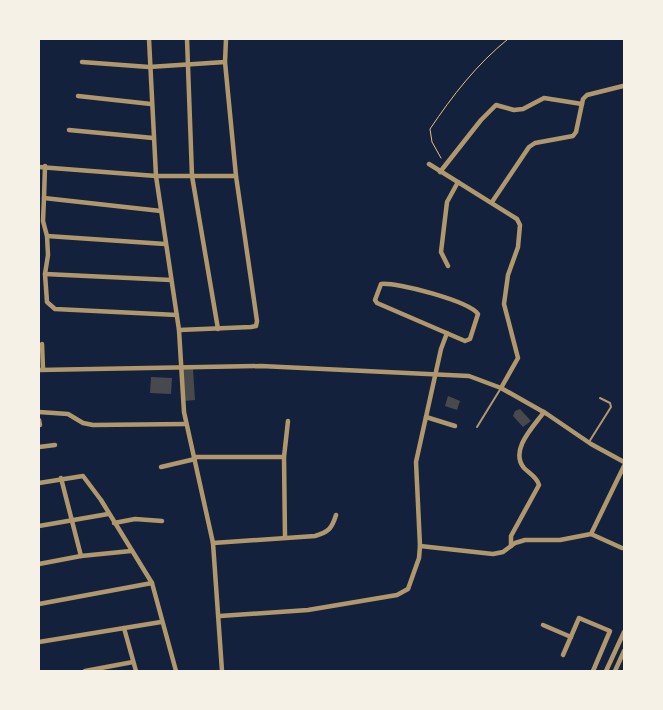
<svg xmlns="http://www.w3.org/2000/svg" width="663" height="710" font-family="'DejaVu Sans',sans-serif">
  <rect width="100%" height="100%" fill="#14213d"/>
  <g fill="#48494c">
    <polygon points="183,369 193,369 195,400 184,401"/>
    <polygon points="151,377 172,378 171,394 150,393"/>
    <polygon points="448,396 460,401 457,410 445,406"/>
    <polygon points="520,409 531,421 523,427 513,416 515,411"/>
  </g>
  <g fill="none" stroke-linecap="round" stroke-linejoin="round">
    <path stroke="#e5c07b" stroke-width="1" d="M441,158L432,142L430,129C453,95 476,65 508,39"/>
    <g stroke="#b1986c" stroke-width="2">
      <polyline points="477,427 501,388"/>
      <polyline points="589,442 611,407 610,403 600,398"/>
    </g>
    <g stroke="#b1986c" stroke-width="4.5">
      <polyline points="149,39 156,176 179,330 184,412 213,543 222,671"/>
      <polyline points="187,39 192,176 218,329"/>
      <polyline points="82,62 149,67 225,62"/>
      <polyline points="78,96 151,104"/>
      <polyline points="69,130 153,138"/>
      <polyline points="429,164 517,219 520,225 518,247 508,275 504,304 518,358 501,388"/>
      <polyline points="45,166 44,198 161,211"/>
      <polyline points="39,167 156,176 236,176"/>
      <polyline points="440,172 481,120 496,105 514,110 523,109 544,98 582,104"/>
      <polyline points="44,198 43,221 47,236 48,255 45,274 47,302 55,309 177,315"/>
      <polyline points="492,202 529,147 535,143 573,136 576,132 583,99 587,95 623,86"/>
      <polyline points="47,236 165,244"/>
      <polyline points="448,266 441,252 447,202 458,182"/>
      <polyline points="45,274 171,280"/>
      <path d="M381,284C397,282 469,301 478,314L470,339L465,341L377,303L375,300Z"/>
      <polyline points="179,330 251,327 256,326 257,321 236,176 225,62 226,39"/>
      <polyline points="42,344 43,369"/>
      <polyline points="39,370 261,366 469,376 501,388 547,414 591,444 624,462"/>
      <polyline points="39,412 68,414 83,423 93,425 186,424"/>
      <polyline points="426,417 455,426"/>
      <polyline points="39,420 40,425"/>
      <polyline points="39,447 55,445"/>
      <polyline points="194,457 284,457 285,537"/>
      <polyline points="284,457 288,421"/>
      <polyline points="161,467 195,459"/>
      <polyline points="61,478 81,556"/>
      <polyline points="39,483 83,476 101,500 152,583 176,671"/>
      <polyline points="114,523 135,519 162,521"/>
      <polyline points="39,526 108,514"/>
      <polyline points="591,534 622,548"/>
      <path d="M213,543L315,536C329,532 332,528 336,515"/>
      <polyline points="420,546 493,554 503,552 515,543 525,540 560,540 591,534 624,466"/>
      <path d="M511,546V536L539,485C537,477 530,474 524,468C509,450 534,426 544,412"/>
      <polyline points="39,564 81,556 131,551"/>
      <polyline points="39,604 152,583"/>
      <polyline points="220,616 308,610 397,595 408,589 419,558 420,546 416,462 441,349 447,333"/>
      <polyline points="543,625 571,637"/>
      <polyline points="124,628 136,671"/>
      <polyline points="39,642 161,622"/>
      <polyline points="563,655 579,618 610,631 593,671"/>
      <polyline points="85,671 133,662"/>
      <polyline points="606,671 624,632"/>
      <polyline points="615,671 624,651"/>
    </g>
  </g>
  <rect width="663" height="710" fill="none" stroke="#f6f1e7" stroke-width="80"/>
</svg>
